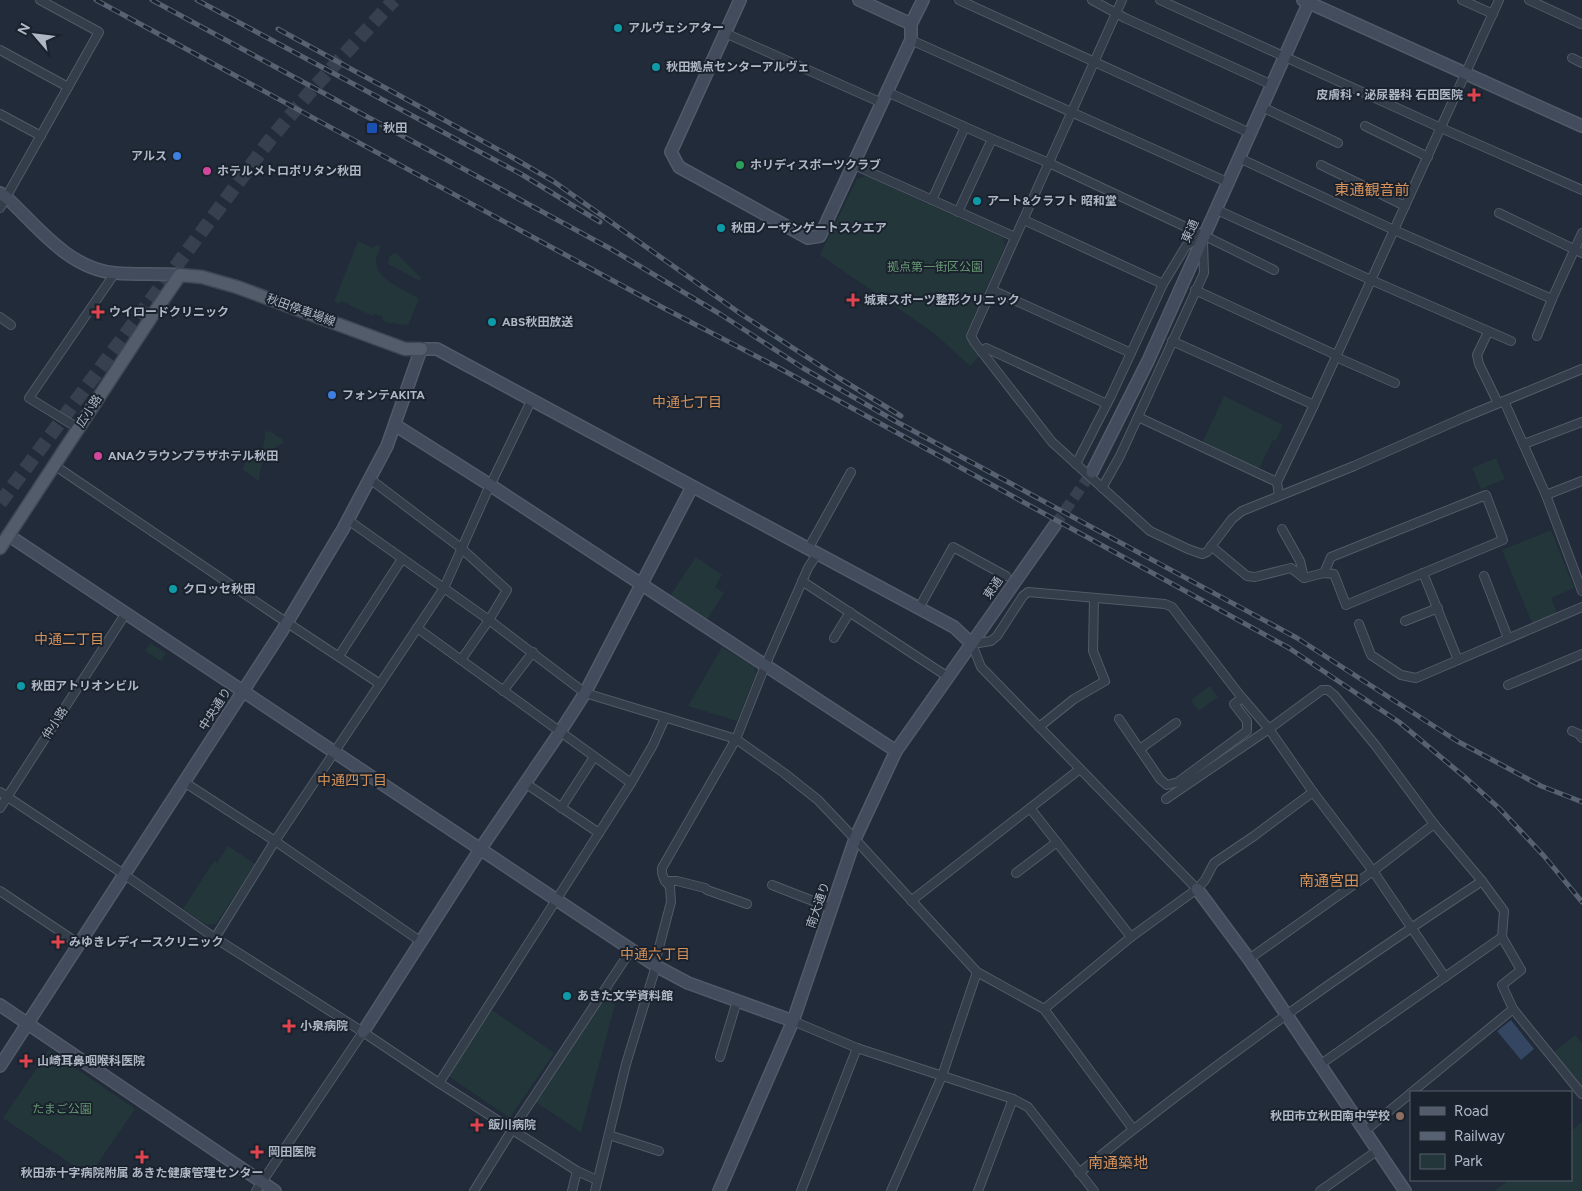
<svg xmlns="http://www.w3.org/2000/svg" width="1582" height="1191" font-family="Figtree,'Noto Sans JP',sans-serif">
  <rect width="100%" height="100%" fill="#212b39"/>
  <g fill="#23373a">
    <polygon points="866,176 1003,238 1005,246 966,334 981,354 970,366 934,333 820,255 857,179"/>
    <path d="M358,241L373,248L375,245L381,246C380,250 376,255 376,260C376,282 406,289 419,299L408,325L398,324L392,322L391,324L382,320L383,317L374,314L373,316L341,301L340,304L334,302Z"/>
    <polygon points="394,253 396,253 422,279 418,280 390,265 388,263 389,257"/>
    <polygon points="1224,396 1283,425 1276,441 1273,440 1258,471 1202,443"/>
    <path d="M270,431L283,440L284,443C267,450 260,463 259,481L243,470L245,462C261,457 265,449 265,432Z"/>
    <polygon points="1496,458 1505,479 1481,489 1472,468"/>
    <polygon points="1551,530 1574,588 1551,598 1557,613 1532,623 1502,550"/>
    <polygon points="696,557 722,575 715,587 724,593 706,621 670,596"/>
    <polygon points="150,643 166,653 161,661 145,651"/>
    <polygon points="722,647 754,667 756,674 737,721 688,706"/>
    <polygon points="1210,686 1218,697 1199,711 1191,700"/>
    <polygon points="228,846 255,864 216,924 207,925 183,909 214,861 217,863"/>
    <polygon points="608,986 618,993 581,1132 534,1101"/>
    <polygon points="492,1010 554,1053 510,1118 447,1075"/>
    <polygon points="1575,1035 1582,1043 1582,1086 1554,1052"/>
    <polygon points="49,1050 135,1109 89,1176 3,1118"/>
    <polygon points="1582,1122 1582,1191 1494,1191 1509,1180 1571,1180 1571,1131"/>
  </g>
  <polygon fill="#344661" points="1511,1020 1534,1049 1521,1060 1497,1031"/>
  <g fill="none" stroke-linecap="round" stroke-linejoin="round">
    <polyline stroke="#36404e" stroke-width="11" stroke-dasharray="11 5.5" stroke-linecap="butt" points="1055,525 1092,472"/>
    <polyline stroke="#36404e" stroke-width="14" stroke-dasharray="14 7" stroke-linecap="butt" points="0,503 269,141 310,92 394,0"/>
    <defs>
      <g id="street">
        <polyline points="959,0 1250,133"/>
        <polyline points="1092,0 1125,18 1272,85"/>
        <polyline points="1122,0 971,336 975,343 1052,442 1150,531 1188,549 1202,554 1207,552 1232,519 1242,511 1354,466 1465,417 1582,369"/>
        <polyline points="1160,0 1441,128 1582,190"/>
        <polyline points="1462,0 1493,14"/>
        <polyline points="1529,0 1581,24"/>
        <polyline points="725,33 882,103"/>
        <polyline points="911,40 1227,182"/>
        <polyline points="0,50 68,87"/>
        <polyline points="1572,58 1582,63"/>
        <polyline points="887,92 992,139 1049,163 1203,235 1274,270"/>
        <polyline points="1262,107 1338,143"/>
        <polyline points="0,114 41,136"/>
        <polyline points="1365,126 1428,157"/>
        <polyline points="1239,158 1394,230 1552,299 1582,233"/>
        <polyline points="854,165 1015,237"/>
        <polyline points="1321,165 1405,206"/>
        <polyline points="932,200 965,127"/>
        <polyline points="0,208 99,32 40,0"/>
        <polyline points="1215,209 1371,280 1511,341"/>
        <polyline points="958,212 992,139"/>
        <polyline points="1499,213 1582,253"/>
        <polyline points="1024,220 1163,284"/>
        <polyline points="992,290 1131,353"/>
        <polyline points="1195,290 1336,355"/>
        <polyline points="0,317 11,325"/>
        <polyline points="1488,332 1477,355 1479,364 1498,403"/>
        <polyline points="1537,336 1552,299"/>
        <polyline points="1172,341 1314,405"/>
        <polyline points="982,352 986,348 1107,404"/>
        <polyline points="1336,357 1395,383"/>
        <polyline points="1504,401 1546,495 1582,591"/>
        <polyline points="1138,417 1277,482"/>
        <polyline points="78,428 29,398 115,273"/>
        <polyline points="1524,444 1582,422"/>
        <polyline points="1076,464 1111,396 1163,284 1186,246 1203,235"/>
        <polyline points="54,465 277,616 380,684"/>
        <polyline points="370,479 461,548 507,590 489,620 461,660"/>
        <polyline points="1102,488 1120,456 1204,273 1203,242"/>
        <polyline points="1279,495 1277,482 1314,405 1499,0"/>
        <polyline points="1546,495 1582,481"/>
        <polyline points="348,520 489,620 585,693 736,739 784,773 818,800 855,839 977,972 1044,1009 1133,1129"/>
        <polyline points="1282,529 1300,561 1304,578"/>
        <polyline points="1211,546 1247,576 1255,577 1291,568 1304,578 1324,573 1331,557 1486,495 1503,540 1346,605 1334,574 1324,573"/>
        <polyline points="808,549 851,472"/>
        <polyline points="1423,573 1458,660"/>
        <polyline points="1484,576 1508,638"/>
        <polyline points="802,581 948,677"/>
        <polyline points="919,608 953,547 1006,576"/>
        <polyline points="1405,621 1438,608"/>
        <polyline points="1359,624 1371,655 1401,675 1416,678 1582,607"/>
        <polyline points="417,628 631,783"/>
        <polyline points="834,638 850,612"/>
        <polyline points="339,656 402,559"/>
        <polyline points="1508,685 1582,654"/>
        <polyline points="503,691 533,652"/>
        <polyline points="1119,719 1160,779 1167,785 1178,782 1247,731 1247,721 1234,704 1242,698"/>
        <polyline points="1039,727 1074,699 1105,681 1093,651 1094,598"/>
        <polyline points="1572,731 1579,734 1582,738"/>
        <polyline points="1140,749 1176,723"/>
        <polyline points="184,782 275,841 420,941"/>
        <polyline points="525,783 599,833"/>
        <polyline points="0,792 125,875 215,938 363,1032 439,1083 577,1171 597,1180"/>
        <polyline points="1166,799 1269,729 1322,690 1328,690 1334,695 1376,746 1434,824 1482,881 1504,911 1502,937 1521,970 1502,985 1513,1009 1582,1094"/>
        <polyline points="0,808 126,613"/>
        <polyline points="561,808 594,757"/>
        <polyline points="1030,808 1131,937"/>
        <polyline points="1016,873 1057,842"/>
        <polyline points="665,881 677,881 705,888 707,890 747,904"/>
        <polyline points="772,885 831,908"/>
        <polyline points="1197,889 981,667 972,644 991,641 997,636 1023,596 1028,592 1165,604 1172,607 1239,694 1269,729 1313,792 1373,871 1445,977"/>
        <polyline points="0,891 79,944"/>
        <polyline points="911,901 1080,769"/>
        <polyline points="215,938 275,841 444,588 486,494 532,399"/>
        <polyline points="1249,959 1373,871 1434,824"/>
        <polyline points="1044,1009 1131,937 1197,889 1205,880 1214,863 1254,836 1313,792"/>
        <polyline points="793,1021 857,1048 1013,1099 1028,1107 1094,1191"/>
        <polyline points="720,1057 737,1001"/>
        <polyline points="1321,1064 1502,937"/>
        <polyline points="439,1083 631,783 653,745 665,718"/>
        <polyline points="1412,1092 1513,1009"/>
        <polyline points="1365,1131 1411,1093"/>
        <polyline points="609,1135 659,1151"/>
        <path d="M1079,1173C1208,1068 1343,972 1482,881"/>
        <polyline points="256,1191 363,1032"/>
        <polyline points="474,1191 512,1130 631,950"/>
        <polyline points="572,1191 577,1171"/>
        <path d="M595,1191L626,1064L656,966V959L671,902L670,887C665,881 661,876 662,868L736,739L765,666L808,568L817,554"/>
        <polyline points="801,1191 857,1048"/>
        <polyline points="891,1191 942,1076 977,972"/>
        <polyline points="978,1191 1013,1099"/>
        <polyline points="1320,1191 1378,1150"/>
      </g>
      <g id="secondary">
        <polyline points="740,0 671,152 679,167 808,238 820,236 911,40 911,24 923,0"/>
        <polyline points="859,0 911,24"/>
        <polyline points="1303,0 1582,126"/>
        <path d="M0,193L7,198C38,227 69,269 115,273C137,275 159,273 180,275"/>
        <polyline points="395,425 490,485 896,751"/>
        <polyline points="1092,472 1148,361 1310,0"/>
        <polyline points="8,535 656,966 688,983 793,1021"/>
        <polyline points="1197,889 1249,959 1405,1191"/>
        <polyline points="0,1005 275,1191"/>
        <polyline points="363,1032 481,848 560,732 585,693 692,487"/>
        <polyline points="0,1066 282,631 343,529 387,446 421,349 437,349 954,627 972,644"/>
        <polyline points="719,1191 793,1021 855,839 896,751 1055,525"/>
      </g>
      <polyline id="primary" points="0,548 154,313 180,275 202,277 237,287 405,349 421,349"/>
    </defs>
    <use href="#street" stroke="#525a67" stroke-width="10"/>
    <use href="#secondary" stroke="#525a67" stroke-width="14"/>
    <use href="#primary" stroke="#3e4653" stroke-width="15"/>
    <use href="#street" stroke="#343d4a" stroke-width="8"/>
    <use href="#secondary" stroke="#424c5d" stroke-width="11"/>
    <use href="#primary" stroke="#525c6a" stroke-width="12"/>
    <defs>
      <g id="rail">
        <polyline points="96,0 656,304 779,368 1289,648 1399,722 1467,779 1500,809 1544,856 1582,902"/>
        <polyline points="152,0 611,249 720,314 803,368 895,421 1297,638 1457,741 1541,786 1582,802"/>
        <polyline points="197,0 521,174 600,222"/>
        <polyline points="278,29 510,156 553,181 741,314 839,378 901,416"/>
      </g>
    </defs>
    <use href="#rail" stroke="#566171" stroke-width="5"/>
    <use href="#rail" stroke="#1a222e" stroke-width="3" stroke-dasharray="9" stroke-linecap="butt"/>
  </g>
  <g fill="#0f9aa8" stroke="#1a222e" stroke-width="2">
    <circle cx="618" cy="28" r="5"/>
    <circle cx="656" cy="67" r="5"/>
    <circle cx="977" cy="201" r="5"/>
    <circle cx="721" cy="228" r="5"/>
    <circle cx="492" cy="322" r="5"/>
    <circle cx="173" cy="589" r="5"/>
    <circle cx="21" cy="686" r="5"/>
    <circle cx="567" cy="996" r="5"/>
  </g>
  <g fill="#e0444e" stroke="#1a222e" stroke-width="2">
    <path d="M1471.5 87.5h5v5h5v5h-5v5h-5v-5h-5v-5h5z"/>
    <path d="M850.5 292.5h5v5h5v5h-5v5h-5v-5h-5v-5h5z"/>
    <path d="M95.5 304.5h5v5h5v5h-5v5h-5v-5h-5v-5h5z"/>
    <path d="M55.5 934.5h5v5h5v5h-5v5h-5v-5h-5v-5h5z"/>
    <path d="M286.5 1018.5h5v5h5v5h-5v5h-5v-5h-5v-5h5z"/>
    <path d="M23.5 1053.5h5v5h5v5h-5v5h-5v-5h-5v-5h5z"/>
    <path d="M474.5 1117.5h5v5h5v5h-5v5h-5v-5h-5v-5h5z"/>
    <path d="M254.5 1144.5h5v5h5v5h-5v5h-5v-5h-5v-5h5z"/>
    <path d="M139.5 1149.5h5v5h5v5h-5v5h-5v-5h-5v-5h5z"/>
  </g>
  <rect fill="#1a4fb4" stroke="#1a222e" stroke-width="2" x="366" y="122" width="12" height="12" rx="2.5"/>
  <g fill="#3f7fe0" stroke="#1a222e" stroke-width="2">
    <circle cx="177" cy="156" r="5"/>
    <circle cx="332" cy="395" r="5"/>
  </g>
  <circle fill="#2e9e5b" stroke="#1a222e" stroke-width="2" cx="740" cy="165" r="5"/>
  <g fill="#d1479c" stroke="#1a222e" stroke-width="2">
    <circle cx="207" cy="171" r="5"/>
    <circle cx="98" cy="456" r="5"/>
  </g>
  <circle fill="#8d6e63" stroke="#1a222e" stroke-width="2" cx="1400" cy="1116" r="5"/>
  <g text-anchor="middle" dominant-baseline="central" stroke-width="4" stroke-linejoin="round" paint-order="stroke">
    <g font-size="12" font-weight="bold" fill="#afb7c6" stroke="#1a222e" text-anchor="start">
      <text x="628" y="28">アルヴェシアター</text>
      <text x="666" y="67">秋田拠点センターアルヴェ</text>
      <text x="1463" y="95" text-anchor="end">皮膚科・泌尿器科 石田医院</text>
      <text x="383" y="128">秋田</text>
      <text x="167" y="156" text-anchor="end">アルス</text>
      <text x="750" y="165">ホリディスポーツクラブ</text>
      <text x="217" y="171">ホテルメトロポリタン秋田</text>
      <text x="987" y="201">アート&amp;クラフト 昭和堂</text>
      <text x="731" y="228">秋田ノーザンゲートスクエア</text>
      <text x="864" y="300">城東スポーツ整形クリニック</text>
      <text x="109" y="312">ウイロードクリニック</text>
      <text x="502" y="322">ABS秋田放送</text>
      <text x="342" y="395">フォンテAKITA</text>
      <text x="108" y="456">ANAクラウンプラザホテル秋田</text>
      <text x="183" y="589">クロッセ秋田</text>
      <text x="31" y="686">秋田アトリオンビル</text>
      <text x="69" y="942">みゆきレディースクリニック</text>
      <text x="577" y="996">あきた文学資料館</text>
      <text x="300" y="1026">小泉病院</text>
      <text x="37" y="1061">山崎耳鼻咽喉科医院</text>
      <text x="1390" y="1116" text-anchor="end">秋田市立秋田南中学校</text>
      <text x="488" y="1125">飯川病院</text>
      <text x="268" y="1152">岡田医院</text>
      <text x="142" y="1173" text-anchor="middle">秋田赤十字病院附属 あきた健康管理センター</text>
    </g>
    <g font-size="12" fill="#afb7c6" stroke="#1a222e">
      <text transform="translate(1190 231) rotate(-66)">東通</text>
      <text transform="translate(301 310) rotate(20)">秋田停車場線</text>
      <text transform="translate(89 411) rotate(-57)">広小路</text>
      <text transform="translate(993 588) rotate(-55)">東通</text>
      <text transform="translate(215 709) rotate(-57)">中央通り</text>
      <text transform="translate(55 723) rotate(-57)">仲小路</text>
      <text transform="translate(818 905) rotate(-71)">南大通り</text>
    </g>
    <g font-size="12" fill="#669772" stroke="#1a222e">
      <text x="935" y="267">拠点第一街区公園</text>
      <text x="62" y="1109">たまご公園</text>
    </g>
    <g font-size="14" fill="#d5925b" stroke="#1a222e">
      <text x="687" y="402">中通七丁目</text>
      <text x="69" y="639">中通二丁目</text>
      <text x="352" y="780">中通四丁目</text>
      <text x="655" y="954">中通六丁目</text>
    </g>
    <g font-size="15" fill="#d5925b" stroke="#1a222e">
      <text x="1372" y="190">東通観音前</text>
      <text x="1329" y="881">南通宮田</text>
      <text x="1118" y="1163">南通築地</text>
    </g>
  </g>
  <rect x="1410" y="1091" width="162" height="90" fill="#1a222e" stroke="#565e6b"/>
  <rect x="1420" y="1107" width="25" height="8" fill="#525c6a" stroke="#565e6b"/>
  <text x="1454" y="1116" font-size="15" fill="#afb7c6">Road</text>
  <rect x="1420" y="1132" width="25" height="8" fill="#566171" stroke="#565e6b"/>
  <text x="1454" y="1141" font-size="15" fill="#afb7c6">Railway</text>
  <rect x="1420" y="1154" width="25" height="15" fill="#23373a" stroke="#565e6b"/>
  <text x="1454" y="1166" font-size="15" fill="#afb7c6">Park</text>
  <g transform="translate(35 35) rotate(298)" stroke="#1a222e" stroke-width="4" paint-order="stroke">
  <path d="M0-4L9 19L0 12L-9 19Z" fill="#afb7c6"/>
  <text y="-8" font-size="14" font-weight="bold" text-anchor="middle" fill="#afb7c6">N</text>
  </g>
</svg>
